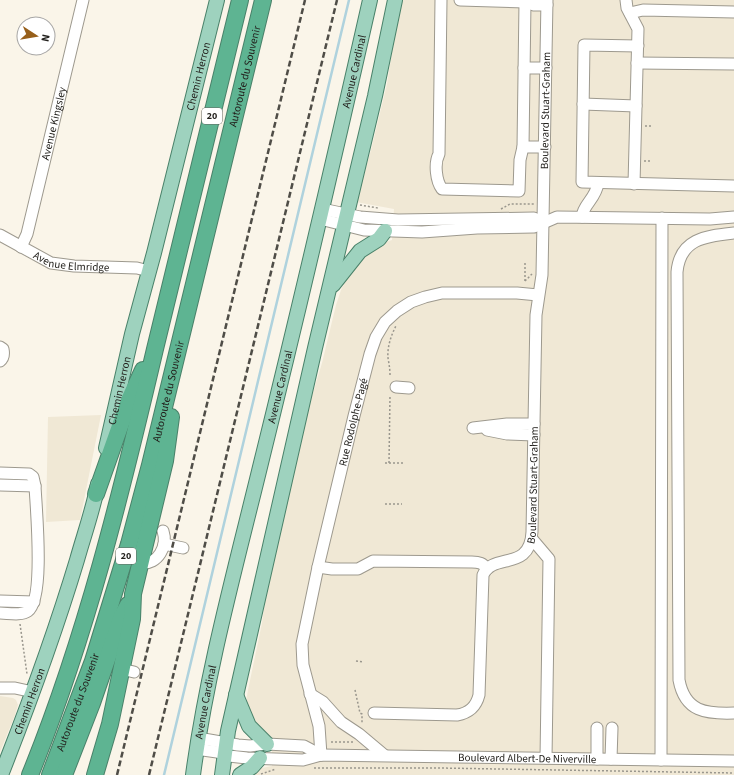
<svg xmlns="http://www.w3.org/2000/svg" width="734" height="775" font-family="'Source Sans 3',sans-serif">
  <rect width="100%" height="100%" fill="#faf5e9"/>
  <g fill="#f0e8d5">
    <polygon points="402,0 734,0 734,775 246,775 257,769 272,766 272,738 264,735 257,730 246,702 248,690 262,623 270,565 304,422 322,363 336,305 341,290 347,277 363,255 383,243 392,240 394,209 356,202 371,150 387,84 394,39"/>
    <polygon points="101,415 80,520 46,522 48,417"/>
    <polygon points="0,696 13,698 16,700 18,705 15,715 0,752"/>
  </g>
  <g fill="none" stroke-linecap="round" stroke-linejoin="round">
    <polyline stroke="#afd2dd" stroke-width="2.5" points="164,775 349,0"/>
    <defs>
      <g id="minor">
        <path d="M441,0L439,154C434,163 436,181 442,189L519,191L520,160L523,147"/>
        <polyline points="460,0 525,2 534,5 547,5"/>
        <polyline points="626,0 627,8 638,29 634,184"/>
        <polyline points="525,2 523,147 545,147"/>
        <polyline points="630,13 643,10 734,12"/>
        <polyline points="638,46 584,45 582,182 734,186"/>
        <polyline points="637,63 734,64"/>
        <polyline points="524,68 546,68"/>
        <polyline points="583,104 636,106"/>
        <polyline points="322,209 360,217 398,220 534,218 544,222"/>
        <path d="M582,217C583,204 596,199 598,183"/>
        <polyline points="320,219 364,230 422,232 477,228 534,227 557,217 710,219 734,217"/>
        <path d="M734,233C707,236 680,238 677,272L679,680C685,712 706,714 734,713"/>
        <path id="s1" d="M0,235L51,263L74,266L137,268L149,271"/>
        <path id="s2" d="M21,247L27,234L83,0"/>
        <path d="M0,347L3,349C4,354 4,358 0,361"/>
        <polyline points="396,387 409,388"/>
        <polyline points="473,428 507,424 534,424"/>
        <polyline points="487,430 507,434 534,435"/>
        <path d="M0,473L29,474L33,477L35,486C36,508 45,599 28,611C21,616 8,613 0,613"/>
        <polyline points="0,485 35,486"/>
        <polyline points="532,539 549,559 546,758"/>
        <polyline points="164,544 183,548"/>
        <path d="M141,563C158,565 168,546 163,531"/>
        <path d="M318,567L332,569H358L373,561L472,562C479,562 483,563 487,569"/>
        <polyline points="0,601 34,602"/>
        <polyline points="121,669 134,672"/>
        <polyline points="0,688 15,688 33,692"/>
        <polyline points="310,694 323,702 341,722 359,734 384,755"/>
        <path id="s3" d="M374,713L457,715C469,713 476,707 479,695L483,575C493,552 530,572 532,532L536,315L542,275L547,0"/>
        <polyline points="597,728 597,759"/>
        <polyline points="198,738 238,745 250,746 267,744 304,746 321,755"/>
        <path id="s4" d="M196,749L217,752L229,756L247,758L303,760L321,755L734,761"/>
        <path id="s5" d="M321,755L319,726L303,665L302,644L318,567L354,416L370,354L376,337L385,322L397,311L411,302L425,297L442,293H517L538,295"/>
        <polyline points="611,759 612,728"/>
        <polyline points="661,760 662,218"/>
      </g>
      <g id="major">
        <polyline points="333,285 360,251 379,239 385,231"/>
        <path id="s6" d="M106,448L132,334L154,253L217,0"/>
        <polyline points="236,695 249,726 267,744"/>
        <path id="s7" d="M1,775C29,704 55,633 77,560C84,535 93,510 98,484"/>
        <path id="s8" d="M193,775C207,670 236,566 261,463C299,309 335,155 370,0"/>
        <polyline points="222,775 228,731 315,348 375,96 395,0"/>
        <polyline points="240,775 252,767 260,758"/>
      </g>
      <g id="highway">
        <polyline points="96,494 130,398 143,370"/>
        <path d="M30,775C86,637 121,494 155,349C183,233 212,116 240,0"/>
        <path id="s9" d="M50,775L93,661L129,544L150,465L263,0"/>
        <polyline points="64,775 92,703 122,616 128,605"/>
        <polyline points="95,775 110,724 132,619 133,594 165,461 171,417"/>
      </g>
    </defs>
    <use href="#minor" stroke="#9d998e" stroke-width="13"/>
    <use href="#major" stroke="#498169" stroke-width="16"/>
    <use href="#highway" stroke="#498169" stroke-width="18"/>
    <g stroke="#99968d" stroke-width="1.5" stroke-dasharray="2 2" stroke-linecap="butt">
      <polyline points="645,126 651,126"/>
      <polyline points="644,161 650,161"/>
      <polyline points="360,205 378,208"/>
      <polyline points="501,209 510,204 534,204"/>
      <polyline points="525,263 525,281"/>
      <polyline points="525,281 532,274"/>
      <path d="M390,375C390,369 389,364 388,358C387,348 391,335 396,326"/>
      <polyline points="385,463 403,463"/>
      <polyline points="389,463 390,395"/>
      <polyline points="385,504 402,504"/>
      <polyline points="20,624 27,674"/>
      <polyline points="356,661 363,662"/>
      <polyline points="355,690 360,713 362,714 362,724"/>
      <polyline points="331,742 353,742"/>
      <polyline points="314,768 440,768 734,773"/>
      <polyline points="261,774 276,769"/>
    </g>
    <use href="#minor" stroke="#fff" stroke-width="11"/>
    <use href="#major" stroke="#9ed2be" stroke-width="14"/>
    <use href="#highway" stroke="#5eb492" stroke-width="16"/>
    <g stroke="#4f4d47" stroke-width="2.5" stroke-dasharray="6 3" stroke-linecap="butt">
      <polyline points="117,775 305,0"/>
      <polyline points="149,775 337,0"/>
    </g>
  </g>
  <g text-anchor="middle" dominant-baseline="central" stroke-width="3" stroke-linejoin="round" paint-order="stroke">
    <g fill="#fff" stroke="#656461" stroke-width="1">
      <rect x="202" y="108" width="20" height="16" rx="3"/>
      <rect x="116" y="548" width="20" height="16" rx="3"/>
    </g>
    <g font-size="10" font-weight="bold" fill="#23211d">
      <text x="212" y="116">20</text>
      <text x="126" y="556">20</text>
    </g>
    <g font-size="11" fill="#23211d" stroke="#fff">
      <text stroke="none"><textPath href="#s8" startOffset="722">Avenue Cardinal</textPath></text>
      <text stroke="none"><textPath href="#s9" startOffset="726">Autoroute du Souvenir</textPath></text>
      <text stroke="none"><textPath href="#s6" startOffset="383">Chemin Herron</textPath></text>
      <text stroke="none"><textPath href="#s3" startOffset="728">Boulevard Stuart-Graham</textPath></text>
      <text stroke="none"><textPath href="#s2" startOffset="128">Avenue Kingsley</textPath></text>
      <text stroke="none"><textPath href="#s1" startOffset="78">Avenue Elmridge</textPath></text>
      <text stroke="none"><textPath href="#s8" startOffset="398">Avenue Cardinal</textPath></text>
      <text stroke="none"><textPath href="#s6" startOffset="59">Chemin Herron</textPath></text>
      <text stroke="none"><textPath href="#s9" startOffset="402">Autoroute du Souvenir</textPath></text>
      <text stroke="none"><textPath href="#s5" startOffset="341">Rue Rodolphe-Pagé</textPath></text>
      <text stroke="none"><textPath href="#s3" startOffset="353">Boulevard Stuart-Graham</textPath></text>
      <text stroke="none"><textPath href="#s7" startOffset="79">Chemin Herron</textPath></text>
      <text stroke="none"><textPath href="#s9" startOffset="78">Autoroute du Souvenir</textPath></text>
      <text stroke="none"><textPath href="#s8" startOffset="74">Avenue Cardinal</textPath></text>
      <text stroke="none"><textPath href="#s4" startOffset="333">Boulevard Albert-De Niverville</textPath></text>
    </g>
  </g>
  <g transform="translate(36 36) rotate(102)"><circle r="19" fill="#ffffff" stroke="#a7a6a5"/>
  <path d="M0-3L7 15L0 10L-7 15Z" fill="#975f1a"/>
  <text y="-6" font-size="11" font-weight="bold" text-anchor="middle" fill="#23211d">N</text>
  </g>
</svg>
